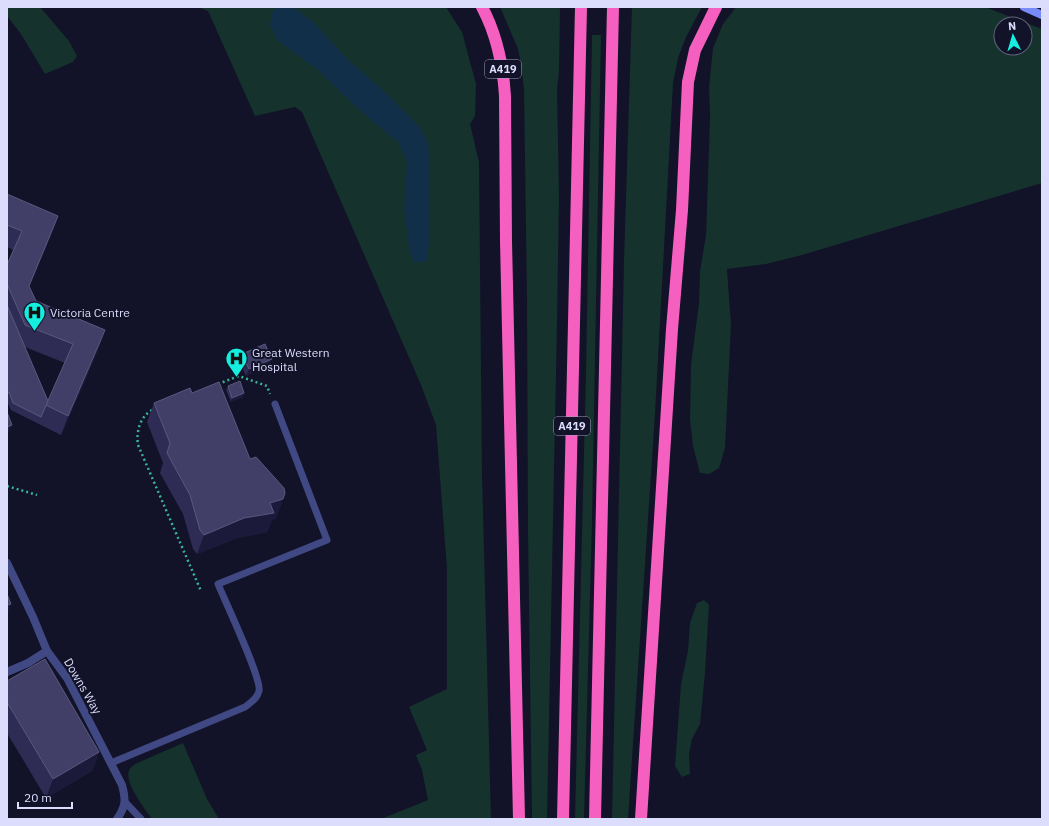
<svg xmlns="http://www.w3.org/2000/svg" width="1049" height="826" font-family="'IBM Plex Sans',sans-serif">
  <rect width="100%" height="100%" fill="#121228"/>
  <g fill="#15322c" fill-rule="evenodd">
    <polygon points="7,7 40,7 69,41 77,56 73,62 45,74 21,34 7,16"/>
    <polygon points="198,7 446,7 462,32 476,84 475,116 470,124 479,162 482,473 491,819 381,819 428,800 422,770 416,755 427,750 409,707 447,689 447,569 436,425 421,385 302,112 295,107 255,116 208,11"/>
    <polygon points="500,7 560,7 559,71 557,89 559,197 557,324 547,819 532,819 528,532 527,300 524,89 521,64 518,49"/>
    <polygon points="632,7 702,7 686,37 678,58 673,83 655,414 628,819 612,819 624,260"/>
    <path d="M736,7H985L1042,29V183L802,255L766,264L727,269L731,325L725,448L719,468L709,474L700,473L693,446L690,419L691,365L699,303L700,271L706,235L710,117L709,87L713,48L723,24ZM1001,24H1025V48H1001Z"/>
    <polygon points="592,35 601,35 592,521 584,819 575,819 586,371"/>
    <polygon points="704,600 709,605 705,673 700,724 692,739 689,754 690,774 682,777 675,766 681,684 688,651 690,623 697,603"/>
    <path d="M183,743L207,799L219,819H152C145,809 124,782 129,771C130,767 133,766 135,764Z"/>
  </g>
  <polygon fill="#112f49" points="276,7 293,7 312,21 349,61 383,90 418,125 428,141 430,164 430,235 427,261 414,263 410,253 404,209 407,163 399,143 356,107 318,70 277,40 270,25 272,14"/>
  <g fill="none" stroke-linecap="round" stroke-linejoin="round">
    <g stroke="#39b397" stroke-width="2.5" stroke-dasharray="2 3" stroke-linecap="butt">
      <polyline points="218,384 239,376 267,386 270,394"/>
      <path d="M152,410C140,417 136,431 138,445L201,591"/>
      <polyline points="7,486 37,495"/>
    </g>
    <g stroke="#404984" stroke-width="7">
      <path d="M111,763L245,707C251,702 257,699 259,691C262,679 225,601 218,584L327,540L275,404"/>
      <polyline points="125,802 141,819"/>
    </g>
    <g stroke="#404984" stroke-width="8">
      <path d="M7,563L33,617L47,651L67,678L122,785C126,800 126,806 117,819"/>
      <polyline points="7,672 28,663 47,651"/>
    </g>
    <polyline stroke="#798bf6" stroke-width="8" points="1024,7 1042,15"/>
    <g stroke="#f45fc0" stroke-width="12">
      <path d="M482,7C497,35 503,64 505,96L506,241L519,819"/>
      <polyline points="563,819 581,7"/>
      <polyline points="595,819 613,7"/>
      <polyline points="641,819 672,329 682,210 688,82 695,50 716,7"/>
    </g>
  </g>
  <g fill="#2e2c55" fill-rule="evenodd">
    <path d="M7,194L58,216L51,235L29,287L36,301L105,330L98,350L61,435L11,410L7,401V265L13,250L7,247ZM25,347L65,363L48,401Z"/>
    <polygon points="242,354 269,366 246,376 239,361"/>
    <polygon points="228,386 243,397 231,402 226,390"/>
    <polygon points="192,393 250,459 285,493 276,518 272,520 267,532 237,538 197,554 193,549 183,514 160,473 163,463 147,422 154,403"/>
    <polygon points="7,681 99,752 92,771 46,798 7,733"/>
  </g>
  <g fill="#1b1a3b">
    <polygon points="58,216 51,235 22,305 29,286"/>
    <polygon points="105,330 98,350 61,435 68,416"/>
    <polygon points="272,359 269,366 246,376 249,369"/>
    <polygon points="244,393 243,397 231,402 232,398"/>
    <polygon points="12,425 9,432 7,433 7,427"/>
    <polygon points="285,493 276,518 272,520 267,532 237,538 197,554 204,535 270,503"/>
    <polygon points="11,604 7,615 7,605"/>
    <polygon points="99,752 92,771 46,798 53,779"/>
  </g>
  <g fill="#413f67" stroke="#59587e">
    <polygon points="7,194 58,216 29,286 36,301 105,330 68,416 46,405 73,344 25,325 7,284 7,265 22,231 7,225"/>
    <polygon points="7,305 48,401 41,417 13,403 9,392 7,393"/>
    <polygon points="265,344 272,359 249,369 242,354"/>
    <polygon points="240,381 244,393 232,398 228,386"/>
    <polygon points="219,382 250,459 256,457 284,488 285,493 283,499 270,503 274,513 244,518 204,535 200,530 190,495 167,453 170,443 154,403 190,388 192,393"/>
    <polygon points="7,412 12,425 7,427"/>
    <polygon points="7,594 11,604 7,605"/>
    <polygon points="45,659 99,752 53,779 7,702 7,681"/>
  </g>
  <defs>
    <symbol id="hospital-pin" viewBox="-11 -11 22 30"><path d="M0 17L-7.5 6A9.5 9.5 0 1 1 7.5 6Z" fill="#15efe0" stroke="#121228"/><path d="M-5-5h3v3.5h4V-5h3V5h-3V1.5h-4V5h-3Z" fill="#111"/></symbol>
  </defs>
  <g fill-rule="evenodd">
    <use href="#hospital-pin" x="22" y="300" width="25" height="34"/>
    <use href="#hospital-pin" x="224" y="346" width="25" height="34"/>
  </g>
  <g text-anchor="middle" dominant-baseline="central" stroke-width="4" stroke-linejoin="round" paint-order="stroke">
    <g fill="#121228" stroke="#9fa0bd" stroke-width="1">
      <rect x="485" y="60" width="36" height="18" rx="3"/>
      <rect x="554" y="417" width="36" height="18" rx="3"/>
    </g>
    <g font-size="11" font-weight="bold" fill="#dcddfd">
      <text x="503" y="69">A419</text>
      <text x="572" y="426">A419</text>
    </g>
    <g font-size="12" fill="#dcddfd" stroke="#121228" text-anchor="start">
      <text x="50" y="312">Victoria Centre</text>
      <text x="252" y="352">Great Western<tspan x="252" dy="14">Hospital</tspan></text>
    </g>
    <g font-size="12" fill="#dcddfd" stroke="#121228">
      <text transform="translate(83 686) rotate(60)">Downs Way</text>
    </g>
  </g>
  <rect width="1049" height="826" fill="none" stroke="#dcddfd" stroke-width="16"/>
  <g transform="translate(1013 36) rotate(355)"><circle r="19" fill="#121228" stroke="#63637d"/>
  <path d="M0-3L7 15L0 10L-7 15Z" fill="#15efe0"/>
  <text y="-6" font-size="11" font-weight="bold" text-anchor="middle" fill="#dcddfd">N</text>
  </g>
  <path d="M18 802v6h54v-6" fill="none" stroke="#dcddfd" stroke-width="2"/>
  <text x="24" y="802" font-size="12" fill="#dcddfd" stroke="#121228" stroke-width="3" paint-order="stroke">20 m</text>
</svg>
